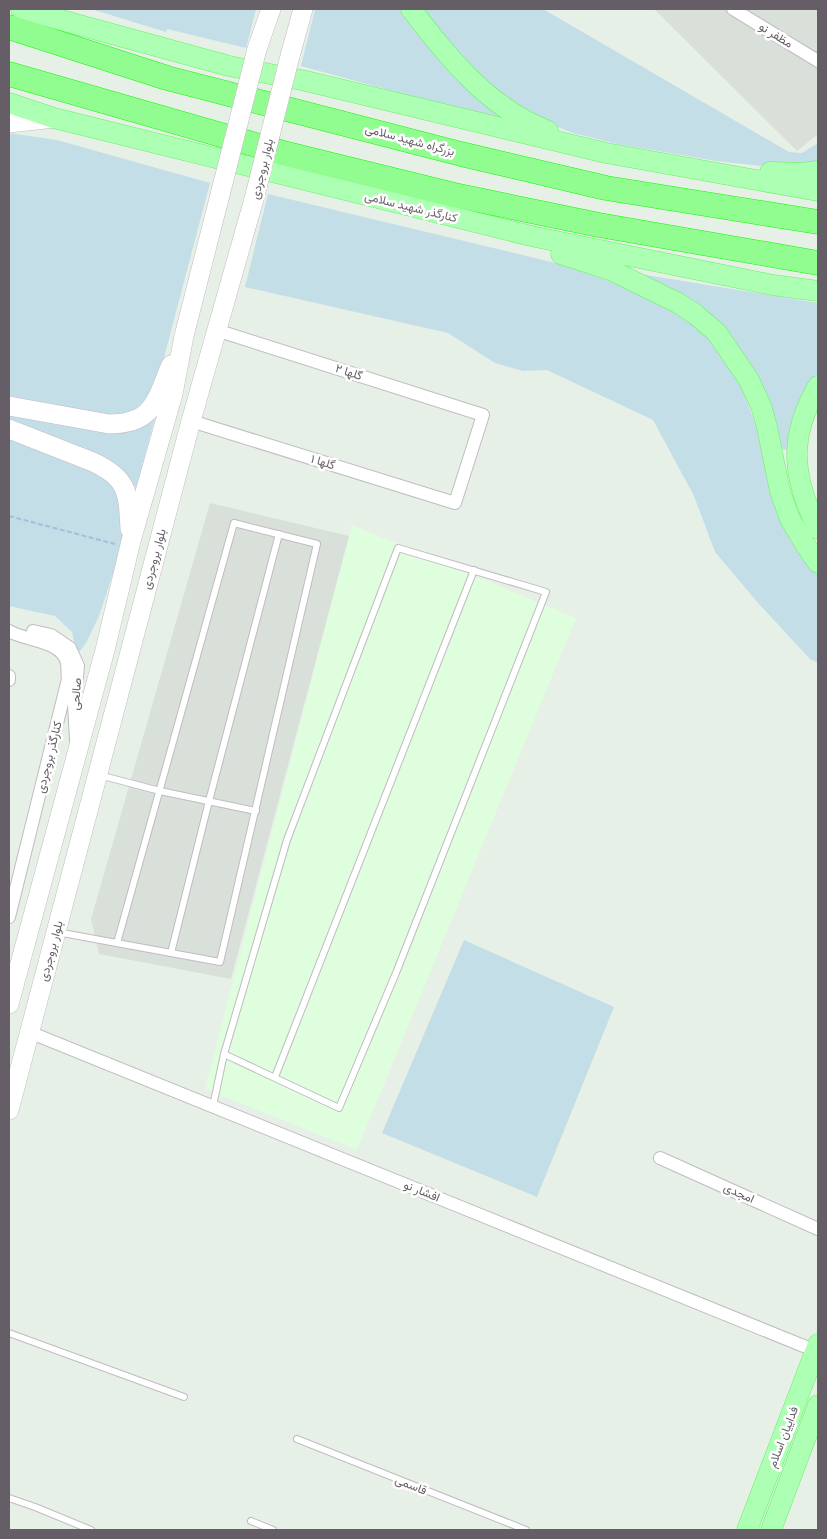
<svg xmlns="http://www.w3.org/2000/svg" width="827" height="1539" font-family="'Varela Round',Vazirmatn,sans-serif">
  <rect width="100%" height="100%" fill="#e7f0e7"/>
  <polygon fill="#defede" points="352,525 576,618 357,1150 205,1089"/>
  <g fill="#d9dfd9">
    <polygon points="654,9 818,9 818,134 797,151"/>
    <polygon points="210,503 349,536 231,979 99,954 91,919"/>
  </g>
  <g fill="#c3dee7">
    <polygon points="91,9 256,9 246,48 167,29 166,32"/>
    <polygon points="315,9 405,9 518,123 473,113 301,66"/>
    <polygon points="418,9 543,9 789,152 802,153 818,143 818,165 771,167 716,161 617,144 573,133 548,123 503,100"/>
    <polygon points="9,133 57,140 210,183 156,388 151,400 120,418 9,398"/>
    <polygon points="268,194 564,265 656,298 678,312 711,340 736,378 744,393 760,437 765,457 771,497 790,540 818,573 818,663 810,659 759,604 715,552 694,496 653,420 547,370 523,371 495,363 448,333 245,287"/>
    <polygon points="622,271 818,303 818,373 809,388 789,450 780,449 746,361"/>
    <polygon points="158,407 136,488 123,470 98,454 9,422 9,413 69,426"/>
    <polygon points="9,436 109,477 127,518 122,546 99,616 86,643 77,655 72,632 55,616 9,606"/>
    <polygon points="464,940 614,1007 537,1197 382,1133"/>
  </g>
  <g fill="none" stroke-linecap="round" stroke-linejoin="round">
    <defs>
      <g id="lane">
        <polyline points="99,775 160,791 256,811"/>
        <polyline points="57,932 220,962 317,544 234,523 117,943"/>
        <polyline points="171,953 209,801 279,534"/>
        <polyline points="275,1077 474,570"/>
        <polyline points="213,1106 224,1054 287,840 398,548 546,592 396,973 339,1108 224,1054"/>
        <polyline points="9,1333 184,1397"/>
        <polyline points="297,1439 526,1530"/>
        <polyline points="9,1498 35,1507 91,1530"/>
        <polyline points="251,1521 273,1530"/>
      </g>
      <g id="street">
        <polyline points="733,9 818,61"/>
        <polyline points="191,421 455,503 483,415 216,330"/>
        <path d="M9,631C25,641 62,640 67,663C68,668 67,674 68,679L9,917"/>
        <polyline points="33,631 51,635 70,648 78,666 74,704 76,740"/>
        <polyline points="9,676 9,680"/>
        <polyline points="29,1032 816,1351"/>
        <polyline points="660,1158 818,1229"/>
      </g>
      <g id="secondary">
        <polyline points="257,49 271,9"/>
        <polyline points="290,56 303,9"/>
        <polyline points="9,123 54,118"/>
        <path d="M9,406L109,424C154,424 156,400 171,365"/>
        <path d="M9,429L93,462C129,479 128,493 130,529"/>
        <polyline points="9,1004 105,650 131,541 173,394 184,336 221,191"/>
        <polyline points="9,1110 191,421 254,199"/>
      </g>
      <g id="primary">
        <polyline points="21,9 229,66 306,81 606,153 818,191"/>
        <path d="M411,9C450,59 487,107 548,131"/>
        <polyline points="9,103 54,118 531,236 773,285 818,291"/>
        <polyline points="770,172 802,173 818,171"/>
        <polyline points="561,254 613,271 678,303 695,314 717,333 749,380 761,406 767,427 780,491 790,519 806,546 818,563"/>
        <path d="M818,386C788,438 792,477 818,529"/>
        <polyline points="747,1530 818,1344"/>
        <polyline points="771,1530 818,1405"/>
      </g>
      <g id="highway">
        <polyline points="9,27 167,78 461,154 606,188 818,222"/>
        <polyline points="9,74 287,154 454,195 599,225 818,263"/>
      </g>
    </defs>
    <use href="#lane" stroke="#c1bbc2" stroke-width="8"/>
    <use href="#street" stroke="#c1bbc2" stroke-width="14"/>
    <use href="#secondary" stroke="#c3bcc4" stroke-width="20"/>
    <use href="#primary" stroke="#62f25e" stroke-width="21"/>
    <use href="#highway" stroke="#10f700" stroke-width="25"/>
    <polyline stroke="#a6bfd9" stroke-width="2" stroke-dasharray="5 2.5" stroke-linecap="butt" points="9,516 115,544"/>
    <use href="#lane" stroke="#fff" stroke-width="6"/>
    <use href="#street" stroke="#fff" stroke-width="12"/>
    <use href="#secondary" stroke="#fff" stroke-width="19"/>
    <use href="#primary" stroke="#adffb4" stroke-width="20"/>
    <use href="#highway" stroke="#91fd91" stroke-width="24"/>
    <defs>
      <g id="secondary-bridge">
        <polyline points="221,191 257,49"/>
        <polyline points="254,199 290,56"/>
      </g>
    </defs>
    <use href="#secondary-bridge" stroke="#c3bcc4" stroke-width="20" stroke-linecap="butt"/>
    <use href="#secondary-bridge" stroke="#fff" stroke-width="19"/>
  </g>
  <g text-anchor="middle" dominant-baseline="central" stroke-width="5" stroke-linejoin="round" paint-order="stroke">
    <g font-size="12" fill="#655e67" stroke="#fff">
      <text transform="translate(776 35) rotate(32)">مظفر نو</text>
      <text transform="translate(410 140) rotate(15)">بزرگراه شهید سلامی</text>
      <text transform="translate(262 169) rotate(-76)">بلوار بروجردی</text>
      <text transform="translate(411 207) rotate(14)">کنارگذر شهید سلامی</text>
      <text transform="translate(349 372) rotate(18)">گلها ۲</text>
      <text transform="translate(323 462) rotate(17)">گلها ۱</text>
      <text transform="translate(154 559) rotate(-75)">بلوار بروجردی</text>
      <text transform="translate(76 694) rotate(-86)">صالحی</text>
      <text transform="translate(49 757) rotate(-76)">کنارگذر بروجردی</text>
      <text transform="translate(51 951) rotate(-75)">بلوار بروجردی</text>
      <text transform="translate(422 1191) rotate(22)">افشار نو</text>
      <text transform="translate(739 1193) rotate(24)">امجدی</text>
      <text transform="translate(783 1437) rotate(-69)">فداییان اسلام</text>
      <text transform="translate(411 1485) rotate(22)">قاسمی</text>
    </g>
  </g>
  <rect width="827" height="1539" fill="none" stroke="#655e67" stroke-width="20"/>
</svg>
